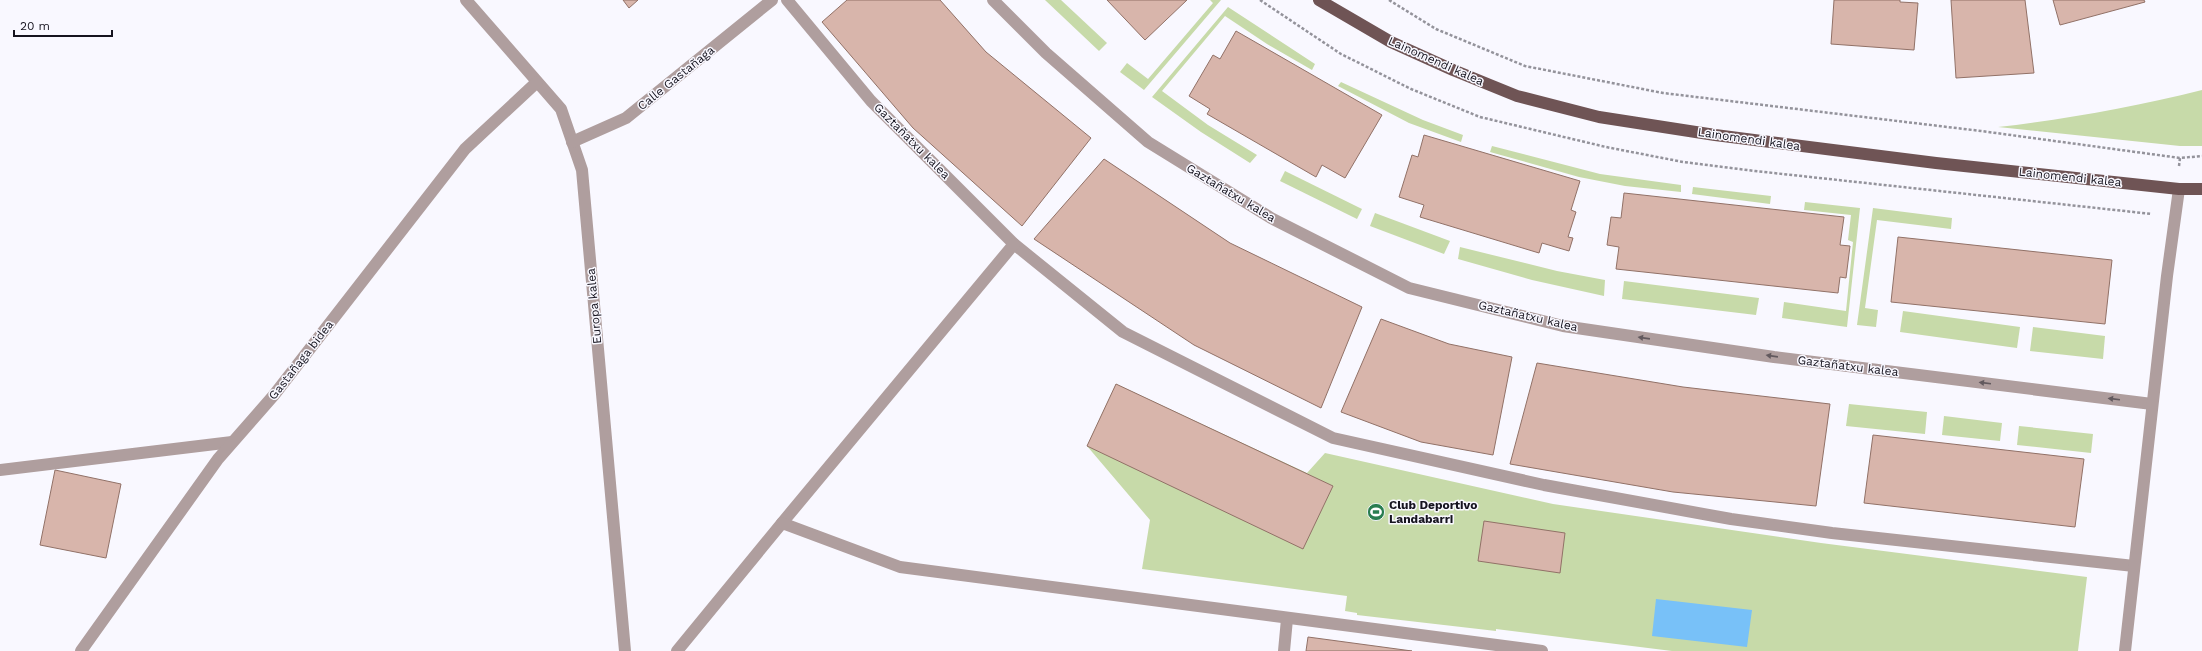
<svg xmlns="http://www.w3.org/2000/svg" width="2202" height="651" font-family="'Work Sans',sans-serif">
  <rect width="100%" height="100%" fill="#f9f8ff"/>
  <g fill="#c7daa9">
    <polygon points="1045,0 1061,0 1107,43 1099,51"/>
    <polygon points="1210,0 1221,0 1144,90 1120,72 1127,63 1148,79 1213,3"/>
    <polygon points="1228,7 1315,64 1312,70 1267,44 1225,16 1162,91 1208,125 1257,155 1250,163 1201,132 1152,97"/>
    <polygon points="1341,82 1423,120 1463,135 1461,142 1409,123 1338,86"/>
    <path d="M2202,90V146H2180L1998,127C2067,119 2134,107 2202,90Z"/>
    <polygon points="1492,146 1600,174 1681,185 1681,192 1625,186 1579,177 1490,152"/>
    <polygon points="1285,171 1362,209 1357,219 1280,181"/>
    <polygon points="1693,187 1771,196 1770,204 1692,194"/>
    <polygon points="1805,202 1860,208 1847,327 1782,318 1784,302 1846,311 1853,242 1848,240 1851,215 1804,210"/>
    <polygon points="1873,208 1952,218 1951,229 1877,220 1865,308 1878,310 1876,327 1857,325"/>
    <polygon points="1375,213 1450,241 1444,254 1370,226"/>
    <polygon points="1460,247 1557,271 1605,280 1604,296 1532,280 1458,259"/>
    <polygon points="1624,281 1759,298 1756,315 1622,299"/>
    <polygon points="1903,311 2020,327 2017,348 1900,332"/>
    <polygon points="2033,327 2105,336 2103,359 2030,351"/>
    <polygon points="1116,384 1307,473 1325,453 1553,504 1821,543 2087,577 2078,651 1672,651 1496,629 1496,631 1357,615 1357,613 1345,611 1347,596 1142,569 1150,520 1087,446"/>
    <polygon points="1849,404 1927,412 1925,434 1846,426"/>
    <polygon points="1944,416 2002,423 2000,441 1942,435"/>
    <polygon points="2019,426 2093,434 2091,453 2017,445"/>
  </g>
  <polygon fill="#78c1f8" points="1656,599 1752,610 1747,647 1652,636"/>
  <g fill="#d8b5ab" stroke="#917167">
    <polygon points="623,0 638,0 629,8"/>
    <polygon points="847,0 940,0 986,52 1091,138 1022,226 913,128 822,22"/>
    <polygon points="1107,0 1187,0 1145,40"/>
    <polygon points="1834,0 1900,0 1900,2 1918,3 1914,50 1831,44"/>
    <polygon points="1951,0 2025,0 2034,73 1956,78"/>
    <polygon points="2053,0 2144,0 2145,2 2060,25"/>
    <polygon points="1236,31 1382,115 1345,178 1322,165 1316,177 1207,114 1210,109 1189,96 1213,55 1220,59"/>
    <polygon points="1424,135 1580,181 1571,210 1576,212 1568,237 1573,238 1569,251 1542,243 1539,253 1420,217 1424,205 1399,197 1412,155 1418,157"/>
    <polygon points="1104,159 1230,243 1362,307 1321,408 1194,345 1034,239"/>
    <polygon points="1624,193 1844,217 1840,245 1850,246 1846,278 1840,277 1838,293 1616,269 1619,247 1607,245 1611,217 1621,218"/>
    <polygon points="1898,237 2112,260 2105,324 1891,302"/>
    <polygon points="1381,319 1449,344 1512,357 1493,455 1421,442 1341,412"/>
    <polygon points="1537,363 1683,387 1830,404 1816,506 1673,492 1510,464"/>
    <polygon points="1116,384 1333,486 1303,549 1087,446"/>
    <polygon points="1873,435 2084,459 2075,527 1864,503"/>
    <polygon points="55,470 121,484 106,558 40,545"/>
    <polygon points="1484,521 1565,533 1560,573 1478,561"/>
    <polygon points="1308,637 1412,651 1306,651"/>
  </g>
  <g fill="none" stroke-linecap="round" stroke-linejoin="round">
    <g stroke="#94939b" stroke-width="2.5" stroke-dasharray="3 2" stroke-linecap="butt">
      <polyline points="1260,0 1341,54 1411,89 1480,117 1606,147 1683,162 1755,171 2152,214"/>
      <polyline points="1389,0 1436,29 1525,66 1663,93 1981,131 2180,158"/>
      <polyline points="2179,166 2180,158 2202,156"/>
    </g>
    <g stroke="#af9e9e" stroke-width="12">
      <polyline points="466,0 561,109 582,170 625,651"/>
      <polyline points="787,0 871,101 1014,244 1123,332 1333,438 1544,485 1731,519 1832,533 2134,566"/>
      <polyline points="993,0 1046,53 1148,142 1271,218 1409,288 1563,326 1774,357 2152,404"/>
      <polyline points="572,142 626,118 772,0"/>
      <polyline points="0,470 232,442"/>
      <polyline points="782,523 1014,244"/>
      <polyline points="81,651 218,459 274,395 465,149 537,82"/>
      <polyline points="677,651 782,523 900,567 1542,651"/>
      <polyline points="1284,651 1287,619"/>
      <polyline points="2125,651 2167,276 2179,189"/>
    </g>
    <polyline stroke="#6f5455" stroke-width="12" points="1319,0 1391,42 1453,70 1517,96 1599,117 1715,135 1936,163 2179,189 2202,189"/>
  </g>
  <defs><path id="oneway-solid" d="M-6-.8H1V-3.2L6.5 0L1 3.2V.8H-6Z"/></defs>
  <g fill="#62595e">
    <use href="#oneway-solid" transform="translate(1644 338) rotate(-172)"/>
    <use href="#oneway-solid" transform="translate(1772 356) rotate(-172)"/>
    <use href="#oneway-solid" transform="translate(1985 383) rotate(-173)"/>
    <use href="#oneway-solid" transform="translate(2114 399) rotate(-173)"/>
  </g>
  <defs>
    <symbol id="stadium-disc" viewBox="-11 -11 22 22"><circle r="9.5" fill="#297d50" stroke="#f9f8ff"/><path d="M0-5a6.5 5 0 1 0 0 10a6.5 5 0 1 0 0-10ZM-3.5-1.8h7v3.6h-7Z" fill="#fff"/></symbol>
  </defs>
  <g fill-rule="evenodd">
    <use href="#stadium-disc" x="1366" y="502" width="20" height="20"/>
  </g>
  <g text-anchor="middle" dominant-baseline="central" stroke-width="3" stroke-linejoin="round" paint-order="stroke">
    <g font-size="12" fill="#16141f" stroke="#f9f8ff">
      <text transform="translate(1436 61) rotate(24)">Lainomendi kalea</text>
      <text transform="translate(676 78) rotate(-39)">Calle Gastañaga</text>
      <text transform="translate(1749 139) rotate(8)">Lainomendi kalea</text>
      <text transform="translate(912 141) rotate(45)">Gaztañatxu kalea</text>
      <text transform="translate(2070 177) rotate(6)">Lainomendi kalea</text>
      <text transform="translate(1231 193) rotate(31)">Gaztañatxu kalea</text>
      <text transform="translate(594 306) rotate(-95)">Europa kalea</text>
      <text transform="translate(1528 316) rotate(13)">Gaztañatxu kalea</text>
      <text transform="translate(301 360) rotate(-52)">Gastañaga bidea</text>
      <text transform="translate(1848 366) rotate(7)">Gaztañatxu kalea</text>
    </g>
    <g font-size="12" font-weight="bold" fill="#16141f" stroke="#f9f8ff" text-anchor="start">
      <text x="1389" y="505">Club Deportivo<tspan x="1389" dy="14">Landabarri</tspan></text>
    </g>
  </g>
  <path d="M14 30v6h98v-6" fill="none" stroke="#16141f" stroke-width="2"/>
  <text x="20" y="30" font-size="12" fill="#16141f" stroke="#f9f8ff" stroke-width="3" paint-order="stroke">20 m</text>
</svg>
